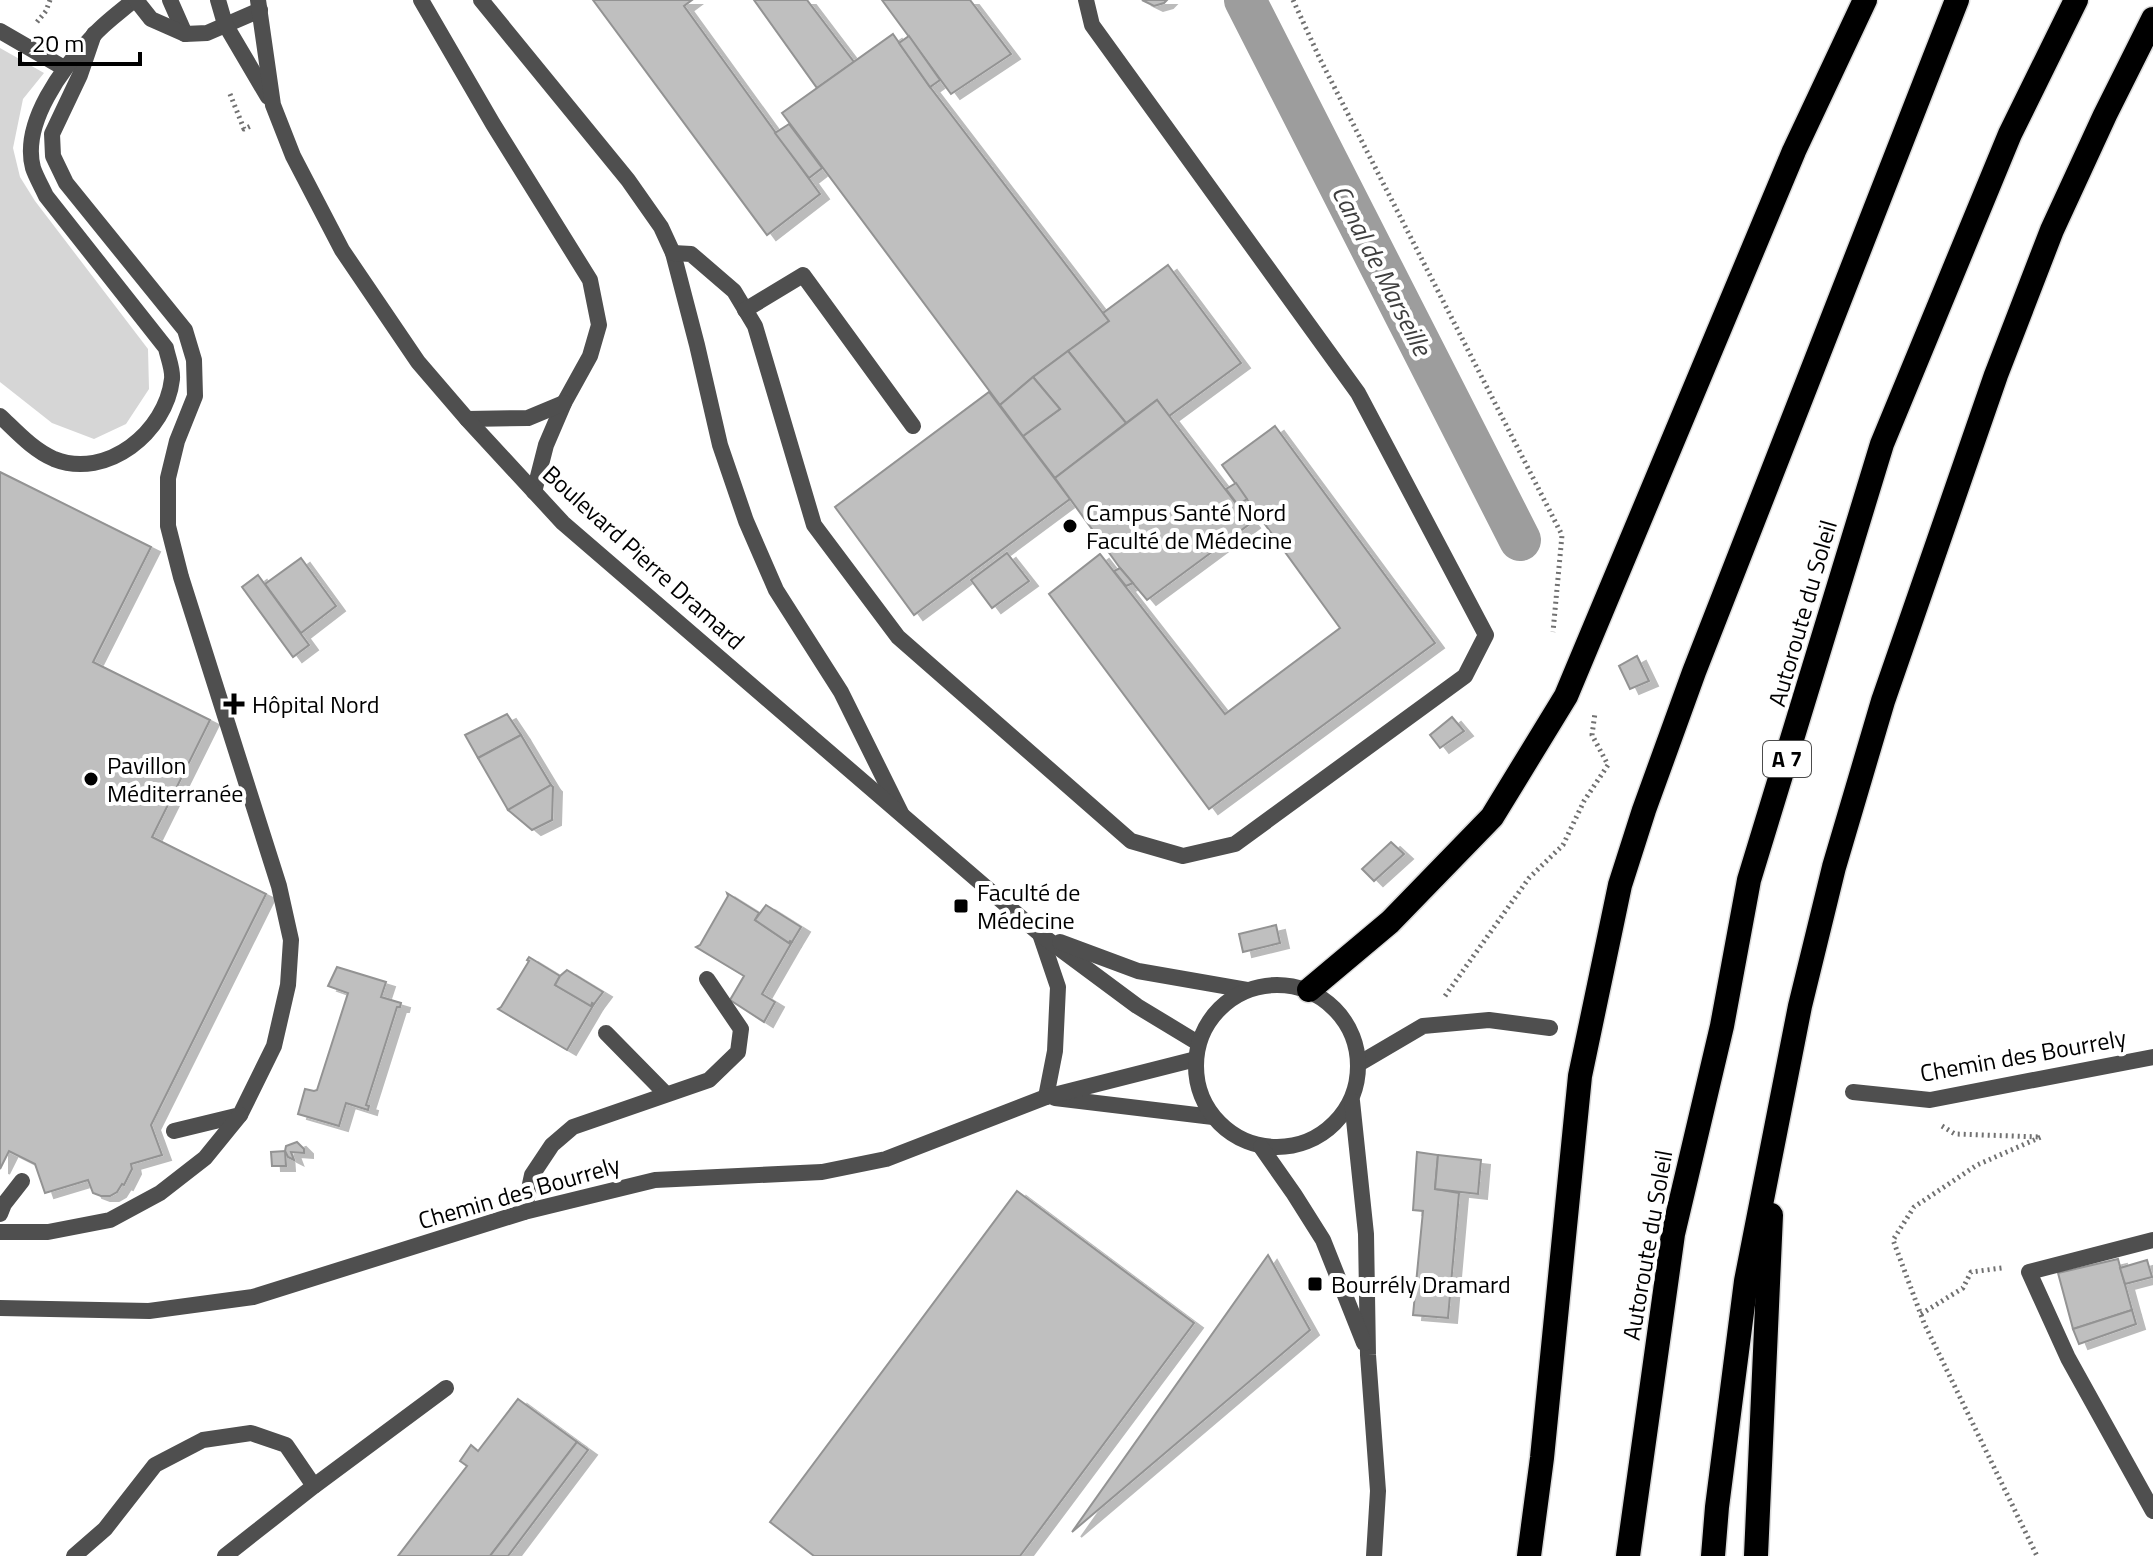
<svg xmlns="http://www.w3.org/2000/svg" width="2153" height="1556" font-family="'Titillium Web',sans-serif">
  <defs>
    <filter id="shadow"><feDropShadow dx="9" dy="5" stdDeviation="0" flood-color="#0004"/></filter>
  </defs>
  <rect width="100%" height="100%" fill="#fff"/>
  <polygon fill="#d6d6d6" points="0,48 44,73 23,99 13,148 20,177 35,201 148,349 149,389 126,424 94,439 52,423 0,382"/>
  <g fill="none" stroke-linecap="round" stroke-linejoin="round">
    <polyline stroke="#9d9d9d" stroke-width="42" points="1245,0 1520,540"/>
  </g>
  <g fill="#bfbfbf" stroke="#939393" stroke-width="2" filter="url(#shadow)">
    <polygon points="593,0 692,0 684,6 820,194 767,235"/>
    <polygon points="754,0 807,0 854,62 817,88"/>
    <polygon points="882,0 970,0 1011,54 951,94"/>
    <polygon points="1142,0 1167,0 1164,3 1154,6"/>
    <polygon points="893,34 930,87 1109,321 1033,377 1000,405 782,113"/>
    <polygon points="909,36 940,80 930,87 899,43"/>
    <polygon points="789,124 822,168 809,178 775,133"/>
    <polygon points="1168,265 1241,363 1169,416 1157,400 1126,423 1068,351 1109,321 1103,313"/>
    <polygon points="1068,351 1126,423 1055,478 1023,436 1060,409 1033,377"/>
    <polygon points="1033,377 1060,409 1023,436 1000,405"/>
    <polygon points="989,392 1070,499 914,615 835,507"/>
    <polygon points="1157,400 1251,523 1147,600 1120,568 1055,478"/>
    <polygon points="1275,426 1435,643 1209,809 1049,594 1100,554 1225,714 1340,628 1222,465"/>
    <polygon points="0,472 151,547 93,662 210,720 152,837 266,894 151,1125 162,1155 131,1164 132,1169 124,1185 122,1184 117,1192 110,1196 101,1196 93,1193 88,1180 45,1193 35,1164 9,1151 0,1169"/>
    <polygon points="1236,483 1247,499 1238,505 1226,489"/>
    <polygon points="1007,553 1029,581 992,608 971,580"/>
    <polygon points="301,558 336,606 301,633 265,584"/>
    <polygon points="1120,568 1133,583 1126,586 1114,571"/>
    <polygon points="258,575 309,645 293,657 242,587"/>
    <polygon points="1637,656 1649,681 1630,689 1619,666"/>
    <polygon points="507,714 521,735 478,758 465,735"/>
    <polygon points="1452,717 1464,731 1440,748 1430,735"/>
    <polygon points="521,735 551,785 508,810 478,758"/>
    <polygon points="551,785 553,787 552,820 532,830 508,810"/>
    <polygon points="1391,842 1404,854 1374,881 1362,869"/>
    <polygon points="727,893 759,913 755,920 789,943 790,941 792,942 762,994 775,1002 764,1022 730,1000 744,976 696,947 700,945 728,896"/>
    <polygon points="766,905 801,927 792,942 790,941 789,943 755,920"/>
    <polygon points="1276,925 1280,943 1243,952 1239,934"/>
    <polygon points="529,957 560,976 555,985 591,1006 592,1003 594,1004 567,1050 498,1009 501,1007 529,961 527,960"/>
    <polygon points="337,967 386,982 381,997 401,1003 400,1007 397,1007 366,1105 369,1106 368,1110 346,1103 339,1126 298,1114 305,1089 314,1091 317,1090 348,993 328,986"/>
    <polygon points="567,970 603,992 594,1004 592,1003 591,1006 555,985 560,976"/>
    <polygon points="297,1142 304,1149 304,1153 291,1152 294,1160 288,1157 285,1151 286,1146"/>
    <polygon points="285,1151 286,1166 272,1166 271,1152"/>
    <polygon points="1417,1152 1438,1155 1435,1189 1459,1193 1448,1318 1413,1315 1423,1211 1413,1210"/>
    <polygon points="1438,1155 1481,1160 1478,1194 1435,1189"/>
    <polygon points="1017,1191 1194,1323 1020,1556 814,1556 770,1522"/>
    <polygon points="1268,1255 1310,1330 1072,1532"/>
    <polygon points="2118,1259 2132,1310 2073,1329 2058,1273"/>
    <polygon points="2147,1260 2152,1277 2125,1284 2120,1268"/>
    <polygon points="2132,1310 2136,1324 2079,1344 2073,1329"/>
    <polygon points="518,1399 577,1442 490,1556 398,1556 467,1466 460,1461 471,1445 478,1451"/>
    <polygon points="577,1442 588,1450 508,1556 490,1556"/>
  </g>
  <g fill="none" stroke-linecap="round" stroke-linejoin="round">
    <defs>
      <g id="motorway">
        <polyline points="1309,990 1390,922 1492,817 1566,696 1794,151 1865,0"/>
        <polyline points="1529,1556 1542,1458 1580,1076 1620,885 1644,810 1694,672 1957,0"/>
        <polyline points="1628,1556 1673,1234 1722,1026 1749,880 1882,444 2010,134 2076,0"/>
        <polyline points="1713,1556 1717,1507 1746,1281 1800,1006 1834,867 1883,701 1996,375 2052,230 2105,115 2153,19"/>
        <polyline points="1756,1556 1771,1215"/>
      </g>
    </defs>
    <use href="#motorway" stroke="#dbdbdb" stroke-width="27"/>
    <g stroke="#717171" stroke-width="5" stroke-dasharray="2 4" stroke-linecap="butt">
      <polyline points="1293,0 1320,59 1562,535 1553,632"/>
      <polyline points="37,22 46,11 50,0"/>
      <polyline points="230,94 244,129 253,125"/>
      <polyline points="1445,996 1529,878 1563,845 1584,801 1608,765 1592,735 1595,713"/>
      <polyline points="1942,1126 1955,1134 2041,1137 1977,1165 1914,1207 1893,1240 1924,1323 2037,1556"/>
      <polyline points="1921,1314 1963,1288 1971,1272 2002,1268"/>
    </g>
    <g stroke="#4f4f4f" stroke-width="16">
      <polyline points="170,0 185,34"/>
      <polyline points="421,0 493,124 590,280 599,325 590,356 564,403 546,445 534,492"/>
      <polyline points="481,0 628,180 661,227 673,253 697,345 720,445 746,521 776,590 841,692 901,813"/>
      <polyline points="0,31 64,68"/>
      <polyline points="94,34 80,75 52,134 53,156 66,183 185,330 194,360 195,396 177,441 168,478 168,526 181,577 279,886 291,940 288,985 274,1046 240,1115 174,1131"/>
      <polyline points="673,253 691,254 734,291 755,326 814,525 898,637 1131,841 1183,856 1235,844 1465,676 1486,635 1358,393 1092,25 1086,0"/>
      <polyline points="745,310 803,275 913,426"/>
      <path d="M0,416C17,432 33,450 54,459C107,480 166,432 172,379C173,369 168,358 166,348L46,196C42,187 36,177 33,168C21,123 63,67 92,37C104,23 120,12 134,0"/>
      <polyline points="467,419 528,418 564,403"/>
      <polyline points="606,1033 665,1093"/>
      <polyline points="524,1212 532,1175 552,1145 573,1127 709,1080 738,1052 741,1029 707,979"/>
      <polyline points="0,1214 4,1204 22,1181"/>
      <polyline points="0,1232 48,1232 110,1220 160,1193 205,1158 240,1115"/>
      <polyline points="2153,1240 2029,1272 2068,1358 2153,1511"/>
      <polyline points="74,1556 105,1529 155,1465 203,1440 251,1433 286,1445 314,1486"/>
      <polyline points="225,1556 314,1486 446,1388"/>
    </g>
    <g stroke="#4f4f4f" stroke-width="16">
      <polyline points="136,0 151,19 185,34 207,33 260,10"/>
      <polyline points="1040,934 1058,987 1055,1051 1046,1097"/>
      <polyline points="1360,1063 1423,1026 1489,1020 1550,1028"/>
      <polyline points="1853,1092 1930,1100 2153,1057"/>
      <polyline points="1055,1098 1213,1117"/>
      <polyline points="0,1308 149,1311 253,1297 524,1212 655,1180 822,1172 886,1159 1046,1097 1196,1059"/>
    </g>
    <g stroke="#4f4f4f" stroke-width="16">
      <polyline points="218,0 225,24 268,97"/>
      <polyline points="258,0 273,105 293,156 342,250 418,362 467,419 563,523 1040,934 1137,1006 1198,1043"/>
      <polyline points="1060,942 1138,971 1247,990"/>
      <circle cx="1277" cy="1066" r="81"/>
      <polyline points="1352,1101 1366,1234 1368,1355 1378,1491 1374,1556"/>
      <polyline points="1261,1147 1294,1194 1323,1240 1364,1343"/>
    </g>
    <use href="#motorway" stroke="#000" stroke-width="24"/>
  </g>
  <g fill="#000" stroke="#fff" stroke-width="3">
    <circle cx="1070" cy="526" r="8"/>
    <path d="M230 692h8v8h8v8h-8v8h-8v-8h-8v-8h8z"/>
    <circle cx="91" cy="779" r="8"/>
    <rect x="953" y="898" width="16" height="16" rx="4"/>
    <rect x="1307" y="1276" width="16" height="16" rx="4"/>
  </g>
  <g text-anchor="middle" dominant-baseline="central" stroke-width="8" stroke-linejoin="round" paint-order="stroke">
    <rect fill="#fff" stroke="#4c4c4c" stroke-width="2" x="1763" y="741" width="48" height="36" rx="6"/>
    <g font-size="22" font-weight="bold" fill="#000">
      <text x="1787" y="759">A 7</text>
    </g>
    <g font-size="24" fill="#000" stroke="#fff" text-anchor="start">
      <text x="1086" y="512">Campus Santé Nord<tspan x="1086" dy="28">Faculté de Médecine</tspan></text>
      <text x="252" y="704">Hôpital Nord</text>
      <text x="107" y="765">Pavillon<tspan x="107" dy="28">Méditerranée</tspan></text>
      <text x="977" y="892">Faculté de<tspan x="977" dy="28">Médecine</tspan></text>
      <text x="1331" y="1284">Bourrély Dramard</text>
    </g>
    <g font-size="24" fill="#000" stroke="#fff">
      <text transform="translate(644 557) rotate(42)">Boulevard Pierre Dramard</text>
      <text transform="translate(1802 613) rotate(-74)">Autoroute du Soleil</text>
      <text transform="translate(2023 1055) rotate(-10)">Chemin des Bourrely</text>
      <text transform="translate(519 1192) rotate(-16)">Chemin des Bourrely</text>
      <text transform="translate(1647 1245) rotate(-80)">Autoroute du Soleil</text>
    </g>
    <g font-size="26" font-style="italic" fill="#3e3e3e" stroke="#fff">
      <text transform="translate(1382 270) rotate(63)">Canal de Marseille</text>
    </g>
  </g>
  <path d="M20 52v12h120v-12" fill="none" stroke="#000000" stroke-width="4"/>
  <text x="32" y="52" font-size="24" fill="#000000" stroke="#ffffff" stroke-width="6" paint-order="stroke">20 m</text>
</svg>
